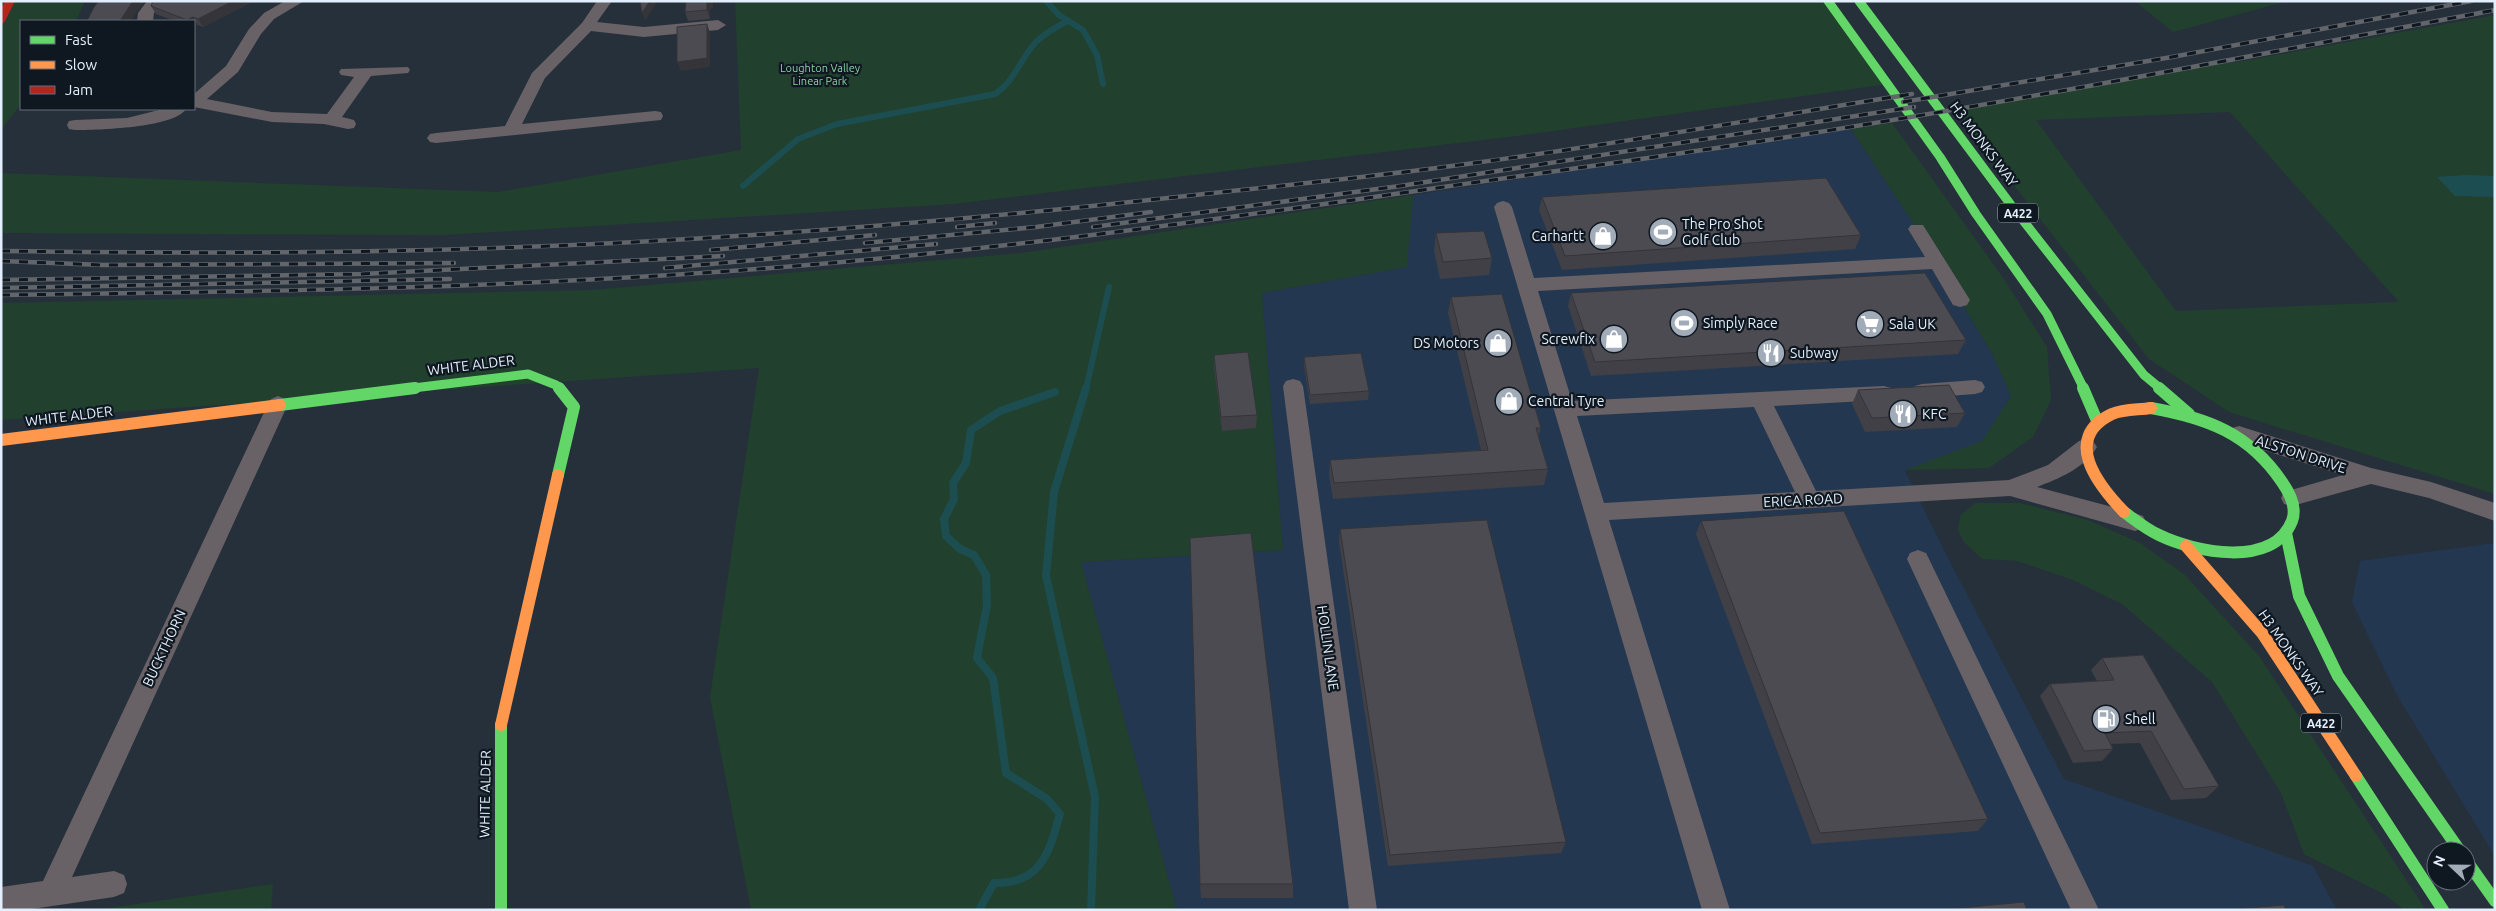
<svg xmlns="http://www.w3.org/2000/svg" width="2496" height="911" font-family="Ubuntu,sans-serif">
  <rect width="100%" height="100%" fill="#26303b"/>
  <g fill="#233850">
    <polygon points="1851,129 1917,229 1993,355 2011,396 1983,441 1905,471 1951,564 2064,779 2313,866 2337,910 1177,910 1081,562 1283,550 1262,293 1406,267 1413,195"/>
    <polygon points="2495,543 2495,856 2397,695 2352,602 2360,561"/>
  </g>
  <g fill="#21402e" fill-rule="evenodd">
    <polygon points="1,1 85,1 76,21 21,21 21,104 1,130"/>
    <polygon points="735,1 1828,1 1888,84 1524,135 953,204 445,235 1,233 1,173 498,192 741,150"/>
    <polygon points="2135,1 2288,1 2173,32"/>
    <path d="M2495,15V494L2229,412L2149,359L1954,108L2212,64L2238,62ZM2230,112L2398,301L2397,302L2176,311L2036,120Z"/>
    <polygon points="1892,123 2004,279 2047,347 2051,400 2033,437 1989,468 1905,470 1982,441 2011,396 1993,355 1917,229 1851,129"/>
    <polygon points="1413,195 1407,267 1262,293 1283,550 1081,562 1177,910 751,910 710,697 759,368 1,420 1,303 592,290 1021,253"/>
    <polygon points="1975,503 2020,503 2088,520 2140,543 2185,575 2259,656 2426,910 2405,910 2384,894 2304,854 2281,793 2212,682 2122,604 2073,580 2017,561 1982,559 1964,542 1958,530 1960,516"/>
    <polygon points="273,884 271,910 96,910"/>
  </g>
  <polygon fill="#1c4e51" points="2465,175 2495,176 2495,197 2455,196 2437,177"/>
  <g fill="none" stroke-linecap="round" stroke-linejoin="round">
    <g stroke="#1c4e51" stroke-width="6">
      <polyline points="1046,1 1059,15 1083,30 1097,55 1103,84"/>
      <path d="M743,186L798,139L837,124L995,94C1015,81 1020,59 1036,42C1045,33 1056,27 1068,21"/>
      <polyline points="1086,389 1109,287"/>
    </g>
    <g stroke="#1c4e51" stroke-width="8">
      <polyline points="1086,388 1054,492 1046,576 1095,797 1091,910"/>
      <path d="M979,910L994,883C1041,884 1049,853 1060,814L1047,799L1006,773L993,678L977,658L987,605L986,575L974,555L960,549L946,536L944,519L954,499L953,483L966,463L971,430L1000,411L1055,392"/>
    </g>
    <g fill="#686166" fill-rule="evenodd">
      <polygon points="147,1 162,1 154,13 153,21 137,21 138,13"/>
      <polygon points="285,1 304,1 274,19 261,34 238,72 207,99 272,112 327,114 354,77 341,75 339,72 341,69 408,67 410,70 408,73 371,76 342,117 354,120 356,124 354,128 348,129 324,124 272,122 194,107 194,94 226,66 249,29 264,13"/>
      <polygon points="597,1 612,1 597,22 644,27 718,20 726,25 718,30 644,37 591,31 545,78 522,124 655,111 661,112 663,116 661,120 436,143 430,142 427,138 430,134 436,133 505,126 532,73 582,23"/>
      <path d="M163,109H186C174,128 97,130 75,130L69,129L67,125L69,121L75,120L127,118Z"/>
      <path d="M1503,201L1509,203L1512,207L1534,278L1925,257L1908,229L1911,225H1923L1970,300L1967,305L1960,307L1953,305L1932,269L1538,291L1572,401L1884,386L1891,388L1894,393L1891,398L1884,400L1774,406L1816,491L2009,480L2048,465L2079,441L2086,439L2093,441L2097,447C2085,468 2058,479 2037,487L2135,513L2143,516L2146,522L2143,528L2135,531L2010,496L1609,520L1730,910H1702L1494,207L1497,203ZM1754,407L1795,492L1604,503L1577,416Z"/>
      <polygon points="1293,379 1300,381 1303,386 1377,910 1349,910 1283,386 1286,381"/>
      <polygon points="1975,380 1982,382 1985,387 1982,392 1975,394 1922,398 1915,396 1912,391 1915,386 1922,384"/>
      <polygon points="278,396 285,399 288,404 72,877 114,871 124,875 127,884 124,893 114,897 25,910 1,910 1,887 43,881 268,404 271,399"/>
      <polygon points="2239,426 2371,468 2431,482 2495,503 2495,521 2429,498 2371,484 2292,506 2284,504 2281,498 2284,492 2343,475 2232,440 2229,434 2232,428"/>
      <polygon points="1918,550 1926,553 1929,559 2099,910 2071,910 1907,559 1910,553"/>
    </g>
    <g stroke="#63d668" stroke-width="9">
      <polyline points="1828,1 1940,157 1976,214 2047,314 2084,389"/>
      <polyline points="1859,1 2011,205 2144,375 2161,389"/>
      <polyline points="405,389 528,374 556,385 560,389"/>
    </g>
    <g stroke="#63d668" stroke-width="12">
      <polyline points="2083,388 2098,423"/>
      <polyline points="2159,388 2189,414"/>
      <polyline points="280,405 415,388"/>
      <polyline points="558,475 574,407 559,388"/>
      <path d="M2124,512C2135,520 2146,529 2159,535C2194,552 2273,569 2292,521C2297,508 2289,492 2282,482C2249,433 2207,418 2151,408"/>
      <polyline points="2286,533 2299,596 2338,676 2460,851"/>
      <polyline points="501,725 501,910"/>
      <polyline points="2356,776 2443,910"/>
      <polyline points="2466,860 2495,901"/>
    </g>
    <g stroke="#ff974d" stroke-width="12">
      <polyline points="1,440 280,405"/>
      <path d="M2124,512C2098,485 2061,438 2112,414C2124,409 2139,410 2151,408"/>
      <polyline points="2186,546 2262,633 2356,776"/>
      <polyline points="501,725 558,475"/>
    </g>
    <polyline stroke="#b3261e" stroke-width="9" points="1,19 10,1"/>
    <defs>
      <g id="rail">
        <polyline points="1903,102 2172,57 2471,1"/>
        <polyline points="957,227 995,223"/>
        <polyline points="1093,227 1400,186 1914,107"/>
        <polyline points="865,243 1036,227 1151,212"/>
        <polyline points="711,250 875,235"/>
        <path d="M1,251C155,253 310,254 464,249C709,242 953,222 1195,195C1288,185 1381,176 1474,163C1620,144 1766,117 1912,94"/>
        <polyline points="1,261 103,265 454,263"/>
        <polyline points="665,268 936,244"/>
        <polyline points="1,280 362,274 723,256"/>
        <polyline points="1,288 450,279"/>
        <path d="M1,295C258,292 515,288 771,268C990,251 1207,221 1423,190C1532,174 1640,160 1749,143C1998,105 2247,57 2495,10"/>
      </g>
    </defs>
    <use href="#rail" stroke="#62656a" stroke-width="4.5"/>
    <use href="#rail" stroke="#0f1720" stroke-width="3" stroke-dasharray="9" stroke-linecap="butt"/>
  </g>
  <g fill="#404046">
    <polygon points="153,1 254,1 203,27 198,25 194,27 194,21 175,21 156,14 151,6"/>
    <polygon points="686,1 713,1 713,9 710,9 710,19 688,21 685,12"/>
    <polygon points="1542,197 1861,235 1855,249 1562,270 1539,210"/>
    <polygon points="1436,233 1492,258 1489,275 1440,279 1434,251"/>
    <polygon points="1571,293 1966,340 1958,354 1591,376 1568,306"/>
    <polygon points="1451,297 1541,428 1538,437 1548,469 1544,485 1333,499 1329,476 1330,460 1481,450 1448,313"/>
    <polygon points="1214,355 1257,415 1256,428 1222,431 1214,368"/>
    <polygon points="1304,357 1369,391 1368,400 1310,404 1304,366"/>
    <polygon points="1858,390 1965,413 1957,427 1865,432 1852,404"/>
    <polygon points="1701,521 1988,819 1978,831 1812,844 1696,534"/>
    <polygon points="1340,529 1566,842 1561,853 1388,866 1339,542"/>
    <polygon points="2102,658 2219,786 2206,798 2171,800 2140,743 2111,744 2113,749 2102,761 2073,763 2040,696 2050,684 2097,681 2091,670"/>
    <polygon points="1200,884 1293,884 1293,898 1201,898"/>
  </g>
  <g fill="#343439">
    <polygon points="133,1 145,1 136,13 131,21 120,21"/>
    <polygon points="233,1 254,1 203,27 198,19"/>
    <polygon points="650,1 658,1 645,21 642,13"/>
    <polygon points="707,1 713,1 713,9 710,9 710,19 707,10"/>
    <polygon points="193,17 198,25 194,27 194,21 187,21 187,20"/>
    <polygon points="707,24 710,33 710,67 681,71 677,62"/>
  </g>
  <g fill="#4b4b51" stroke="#343439">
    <polygon points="99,1 133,1 120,21 87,21 94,7"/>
    <polygon points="153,1 233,1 198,19 193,17 187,20 151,6"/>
    <polygon points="640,1 650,1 642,13"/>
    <polygon points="686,1 707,1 707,10 685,12"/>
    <polygon points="707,24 707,58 677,62 677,27"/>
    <polygon points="1826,178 1861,235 1565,256 1542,197"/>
    <polygon points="1484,231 1492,258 1443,262 1436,233"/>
    <polygon points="1925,273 1966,340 1595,362 1571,293"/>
    <polygon points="1502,294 1541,428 1536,428 1548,469 1334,483 1330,460 1488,450 1451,297"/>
    <polygon points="1248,352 1257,415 1221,417 1214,355"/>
    <polygon points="1361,353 1369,391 1310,395 1304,357"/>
    <polygon points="1949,385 1965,413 1872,418 1858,390"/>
    <polygon points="1844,511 1988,819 1820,833 1701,521"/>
    <polygon points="1487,520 1566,842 1390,855 1340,529"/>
    <polygon points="1251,533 1293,884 1200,884 1190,538"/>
    <polygon points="2143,655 2219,786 2184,789 2151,731 2105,733 2113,749 2084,751 2050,684 2114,680 2102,658"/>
    <polygon points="2024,902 2027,910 1940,910"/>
    <polygon points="2284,905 2286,910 2224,910"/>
  </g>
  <defs>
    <symbol id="stadium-disc" viewBox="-11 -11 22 22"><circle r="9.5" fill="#a1acb8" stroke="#0f1720"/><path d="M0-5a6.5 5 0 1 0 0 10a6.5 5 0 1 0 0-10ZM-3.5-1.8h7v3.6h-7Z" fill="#fff"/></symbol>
    <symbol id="shop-disc" viewBox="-11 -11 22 22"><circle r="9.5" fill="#a1acb8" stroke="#0f1720"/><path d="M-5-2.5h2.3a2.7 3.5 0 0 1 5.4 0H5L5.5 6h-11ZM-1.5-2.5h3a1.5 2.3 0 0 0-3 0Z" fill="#fff"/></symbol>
    <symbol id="supermarket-disc" viewBox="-11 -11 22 22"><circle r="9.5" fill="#a1acb8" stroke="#0f1720"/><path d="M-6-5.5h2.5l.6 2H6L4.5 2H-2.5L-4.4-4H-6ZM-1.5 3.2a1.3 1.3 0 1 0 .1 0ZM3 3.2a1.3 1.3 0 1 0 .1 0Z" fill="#fff"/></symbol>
    <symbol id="restaurant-disc" viewBox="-11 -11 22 22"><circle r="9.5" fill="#a1acb8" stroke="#0f1720"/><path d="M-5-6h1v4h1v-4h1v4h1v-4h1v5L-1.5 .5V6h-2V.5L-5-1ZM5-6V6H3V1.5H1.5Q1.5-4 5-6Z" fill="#fff"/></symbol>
    <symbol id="fuel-disc" viewBox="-11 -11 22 22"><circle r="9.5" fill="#a1acb8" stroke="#0f1720"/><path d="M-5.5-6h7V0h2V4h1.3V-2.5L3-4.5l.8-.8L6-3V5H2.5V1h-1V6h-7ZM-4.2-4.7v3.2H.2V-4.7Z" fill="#fff"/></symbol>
  </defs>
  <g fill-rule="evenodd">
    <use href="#stadium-disc" x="1647" y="216" width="32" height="32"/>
    <use href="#shop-disc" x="1587" y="220" width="32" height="32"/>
    <use href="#stadium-disc" x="1668" y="307" width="32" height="32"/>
    <use href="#supermarket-disc" x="1854" y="308" width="32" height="32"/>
    <use href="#shop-disc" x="1598" y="323" width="32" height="32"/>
    <use href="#shop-disc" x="1482" y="327" width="32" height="32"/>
    <use href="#restaurant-disc" x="1755" y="337" width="32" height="32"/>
    <use href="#shop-disc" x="1493" y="385" width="32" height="32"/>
    <use href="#restaurant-disc" x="1887" y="398" width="32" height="32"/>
    <use href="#fuel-disc" x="2090" y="703" width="32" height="32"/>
  </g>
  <g text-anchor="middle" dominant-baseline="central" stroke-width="4.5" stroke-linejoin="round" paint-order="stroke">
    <g font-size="11" fill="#8bd3a1" stroke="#0f1720">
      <text x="820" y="68">Loughton Valley<tspan x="820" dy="13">Linear Park</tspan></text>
    </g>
    <g fill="#0f1720" stroke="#a3aeba" stroke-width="1">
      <rect x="1998" y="203.5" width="40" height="19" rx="4"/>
      <rect x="2301" y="713.5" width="40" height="19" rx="4"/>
    </g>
    <g font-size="12" font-weight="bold" fill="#e3effc">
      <text x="2018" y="213">A422</text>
      <text x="2321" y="723">A422</text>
    </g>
    <g font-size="14" fill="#e3effc" stroke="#0f1720">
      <text transform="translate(1984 144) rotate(53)">H3 MONKS WAY</text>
      <text transform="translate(471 365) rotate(-7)">WHITE ALDER</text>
      <text transform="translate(69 416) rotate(-7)">WHITE ALDER</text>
      <text transform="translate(2301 454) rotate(18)">ALSTON DRIVE</text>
      <text transform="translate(1803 500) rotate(-3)">ERICA ROAD</text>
      <text transform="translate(164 648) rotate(-65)">BUCKTHORN</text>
      <text transform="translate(1328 648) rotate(82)">HOLLIN LANE</text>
      <text transform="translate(2291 653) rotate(55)">H3 MONKS WAY</text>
      <text transform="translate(485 794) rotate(-89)">WHITE ALDER</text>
    </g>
    <g font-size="14" fill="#e3effc" stroke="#0f1720" text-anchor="start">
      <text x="1682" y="224">The Pro Shot<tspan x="1682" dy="16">Golf Club</tspan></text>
      <text x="1584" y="236" text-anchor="end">Carhartt</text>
      <text x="1703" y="323">Simply Race</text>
      <text x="1889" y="324">Sala UK</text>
      <text x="1595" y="339" text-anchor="end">Screwfix</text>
      <text x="1479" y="343" text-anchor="end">DS Motors</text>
      <text x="1790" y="353">Subway</text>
      <text x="1528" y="401">Central Tyre</text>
      <text x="1922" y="414">KFC</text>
      <text x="2125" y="719">Shell</text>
    </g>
  </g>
  <rect width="2496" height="911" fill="none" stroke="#e3effc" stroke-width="5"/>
  <rect x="20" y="20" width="175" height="90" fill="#0f1720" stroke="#646d78"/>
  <rect x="30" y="36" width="25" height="8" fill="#63d668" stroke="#646d78"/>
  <text x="65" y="45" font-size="15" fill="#e3effc">Fast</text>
  <rect x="30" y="61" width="25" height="8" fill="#ff974d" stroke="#646d78"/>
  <text x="65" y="70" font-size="15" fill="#e3effc">Slow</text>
  <rect x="30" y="86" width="25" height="8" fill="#b3261e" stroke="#646d78"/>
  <text x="65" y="95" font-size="15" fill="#e3effc">Jam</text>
  <g transform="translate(2451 866) rotate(292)"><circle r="24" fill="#0f1720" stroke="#646d78"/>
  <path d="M0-4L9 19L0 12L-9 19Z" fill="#a1acb8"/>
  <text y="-8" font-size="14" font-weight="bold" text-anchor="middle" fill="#e3effc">N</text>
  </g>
</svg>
